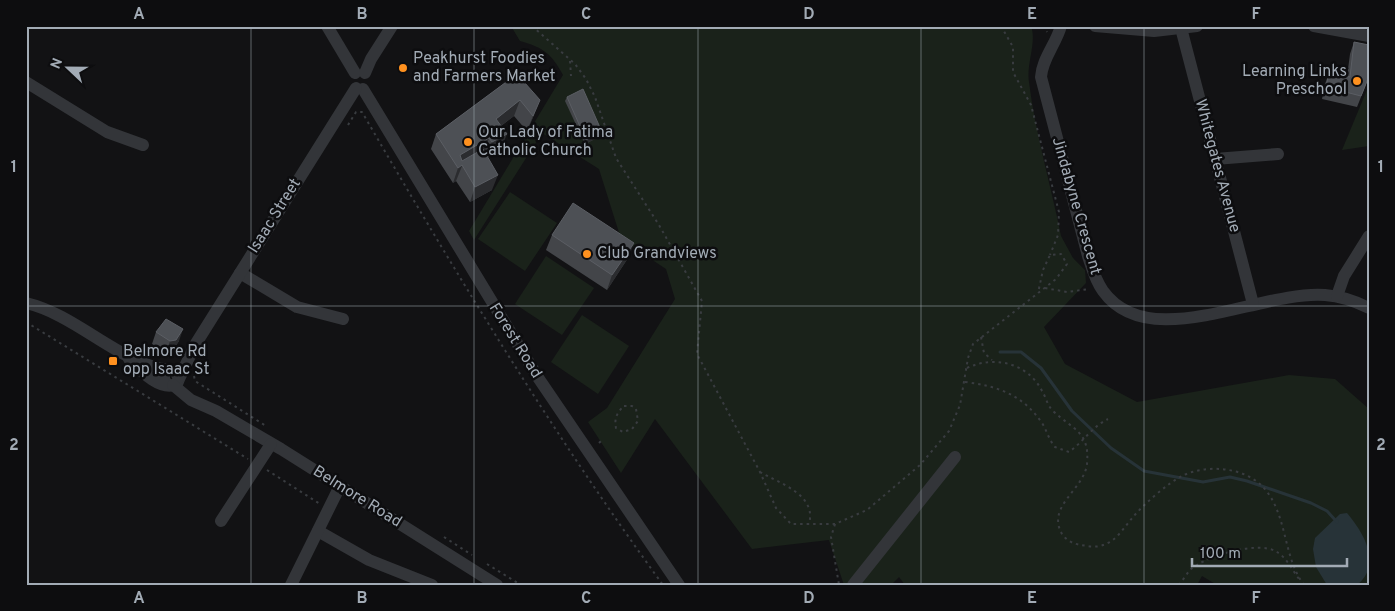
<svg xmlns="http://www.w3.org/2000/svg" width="1395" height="611" font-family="Overpass,sans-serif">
  <rect width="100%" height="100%" fill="#121214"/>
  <g fill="#1a221a">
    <path d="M511,26H1031C1037,42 1026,64 1029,82C1035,132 1051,186 1061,236L1073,258L1085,270L1086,283L1044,327L1065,364L1137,402L1289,375L1335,379L1369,409V585H1217L1202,576L1197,585H905L899,577L891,585H844L829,540L752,549L655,419L621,473L588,422L607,408L675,299L666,269L621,239L599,169L542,133L474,240L469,231L563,75C551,53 544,48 520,41Z"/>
    <polygon points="1369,85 1369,146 1342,150"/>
    <polygon points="510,192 557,223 525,271 478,239"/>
    <polygon points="546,256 594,288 562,335 515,304"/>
    <polygon points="582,315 629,346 598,394 551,362"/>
  </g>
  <path fill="#273338" d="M1347,513C1363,532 1383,564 1357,585H1327L1316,567L1313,549L1315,538L1340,514Z"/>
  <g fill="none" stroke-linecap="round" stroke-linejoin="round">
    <polyline stroke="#273338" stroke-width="3" points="1000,352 1021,352 1041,368 1072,411 1111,448 1144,471 1203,482 1230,477 1247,481 1311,503 1327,511 1337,522"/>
    <g stroke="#393c40" stroke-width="2" stroke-dasharray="2.5 4" stroke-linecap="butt">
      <polyline points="532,26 575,64 586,79 595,97 616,158 659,225 702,301 697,354 760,472 776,508 791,524 835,524 867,510 920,465 949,431 960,405 968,358 973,344 1056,279 1067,264 1061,254 1050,255 1043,270 1038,293"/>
      <polyline points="1001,26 1013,47 1013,72 1031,105 1059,212 1058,235 1050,255"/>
      <polyline points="1043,26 1047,32"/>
      <polyline points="570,61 571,76"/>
      <path d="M348,125L356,112H362C456,274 553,434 663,585"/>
      <polyline points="1045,288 1067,292 1089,289"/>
      <polyline points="26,322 248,459"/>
      <polyline points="981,337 984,353 992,360"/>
      <polyline points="151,346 171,358"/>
      <path d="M967,368C994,355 1028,363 1042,391C1046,397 1047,405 1053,411C1073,430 1090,431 1087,464C1084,490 1046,506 1062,534C1066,540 1073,544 1081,545C1087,546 1097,548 1103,545C1117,541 1124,527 1133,517C1144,504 1168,483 1182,476C1206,464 1242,467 1261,485C1288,511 1282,556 1304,585"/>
      <polyline points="194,376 195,381 266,426"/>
      <path d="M965,382C998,386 1023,395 1042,423C1047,431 1049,440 1055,447L1069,452C1083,442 1093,426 1108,419"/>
      <path d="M624,406H632L636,409L638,421L632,429L623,432L616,428C614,419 617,412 624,406Z"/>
      <polyline points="599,443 601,441"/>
      <polyline points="267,470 320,504"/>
      <path d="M760,472C781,484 817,495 809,524"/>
      <polyline points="835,524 831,537 839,585"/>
      <polyline points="444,537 472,555"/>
      <polyline points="487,564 521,585"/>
      <path d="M1179,585C1183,580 1187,573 1191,569C1207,556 1258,540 1277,552C1286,557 1293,571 1299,579"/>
    </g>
    <g stroke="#333539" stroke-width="12">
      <polyline points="327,26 355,73"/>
      <path d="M1061,26C1056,44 1042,59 1041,77L1088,256C1092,268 1095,280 1103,291C1149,355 1260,290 1325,295C1340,296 1355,301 1369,308"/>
      <polyline points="1095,26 1154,31 1197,26"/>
      <polyline points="1314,26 1369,36"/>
      <polyline points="1181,28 1253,304"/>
      <polyline points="365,73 371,59 392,26"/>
      <polyline points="26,82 107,132 143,145"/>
      <polyline points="363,89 537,376 679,585"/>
      <polyline points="1215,159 1278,154"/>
      <polyline points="240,273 297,307 343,319"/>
      <polyline points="1337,296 1344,276 1369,236"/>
      <path d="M26,303C77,315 117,362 168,370"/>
      <path d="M129,359C140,370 160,392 177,384L179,379L175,370H168L164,374V380L168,385"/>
      <polyline points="180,377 195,345 356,88"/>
      <polyline points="173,385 191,400 216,411 281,449 497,585"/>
      <polyline points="221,521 271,444"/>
      <polyline points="318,531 369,560 432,585"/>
      <polyline points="291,585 340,486"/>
      <polyline points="853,585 955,457"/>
    </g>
  </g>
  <g fill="#434549">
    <polygon points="1354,42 1369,45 1369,77 1357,107 1322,99 1325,84 1329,73 1347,77 1350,54"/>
    <polygon points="517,74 534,115 527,131 514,116 501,126 501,149 488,157 492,190 470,202 456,181 453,183 431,149 436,134"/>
    <polygon points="567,97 602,132 601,136 585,144 565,101"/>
    <polygon points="552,235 628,258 607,290 546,250"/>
    <polygon points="156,332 179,341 172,351 166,353 152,344"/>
  </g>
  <g fill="#2b2c2f">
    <polygon points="520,100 514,116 490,134 496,119"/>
    <polygon points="540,100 534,115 527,131 533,116"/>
    <polygon points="602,132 601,136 585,144 586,140"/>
    <polygon points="507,134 501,149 486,157 492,142"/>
    <polygon points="489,138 484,153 462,166 456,181 453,183 458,168 460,155"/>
    <polygon points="498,175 492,190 470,202 475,187"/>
    <polygon points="634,243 628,258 607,290 612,275"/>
    <polygon points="183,329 179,341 172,351 166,353 170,341"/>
  </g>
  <g fill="#4d5055" stroke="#5b5e64">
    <polygon points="1354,42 1369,45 1369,76 1361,96 1326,87 1329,73 1350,77"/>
    <polygon points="517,74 540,100 533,116 520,100 496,119 507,134 492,142 489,138 460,155 462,161 483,149 498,175 475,187 462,165 458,168 436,134"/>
    <polygon points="583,89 602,132 586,140 567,97"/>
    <polygon points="573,203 634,243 612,275 552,235"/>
    <polygon points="166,319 183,329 176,340 170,341 156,332"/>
  </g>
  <path fill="none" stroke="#a2abb5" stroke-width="1" stroke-opacity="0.55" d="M251,26V585M474,26V585M698,26V585M921,26V585M1144,26V585M26,306H1369"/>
  <g fill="#ff911f" stroke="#0d0d0f" stroke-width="2">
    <circle cx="403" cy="68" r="5"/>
    <circle cx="1357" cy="81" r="5"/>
    <circle cx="468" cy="142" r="5"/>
    <circle cx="587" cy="254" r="5"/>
    <rect x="108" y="356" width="10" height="10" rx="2.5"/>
  </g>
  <g text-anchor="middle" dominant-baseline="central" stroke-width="5" stroke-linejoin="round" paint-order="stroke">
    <g font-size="16" fill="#a2abb5" stroke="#0d0d0f" text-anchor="start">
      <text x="413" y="59">Peakhurst Foodies<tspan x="413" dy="18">and Farmers Market</tspan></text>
      <text x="1347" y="72" text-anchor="end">Learning Links<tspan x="1347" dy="18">Preschool</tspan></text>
      <text x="478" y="133">Our Lady of Fatima<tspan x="478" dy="18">Catholic Church</tspan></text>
      <text x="597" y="254">Club Grandviews</text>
      <text x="123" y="352">Belmore Rd<tspan x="123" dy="18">opp Isaac St</tspan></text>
    </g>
    <g font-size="16" fill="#a2abb5" stroke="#0d0d0f">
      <text transform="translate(1217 166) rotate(75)">Whitegates Avenue</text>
      <text transform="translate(1076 206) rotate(74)">Jindabyne Crescent</text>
      <text transform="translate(275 216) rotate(-58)">Isaac Street</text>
      <text transform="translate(515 341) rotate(58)">Forest Road</text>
      <text transform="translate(357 497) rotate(32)">Belmore Road</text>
    </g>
  </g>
  <rect width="1395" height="611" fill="none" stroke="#0d0d0f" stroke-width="55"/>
  <g transform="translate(68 68) rotate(292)" stroke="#0d0d0f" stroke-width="4" paint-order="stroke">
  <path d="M0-4L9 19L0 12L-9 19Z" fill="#a2abb5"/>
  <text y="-8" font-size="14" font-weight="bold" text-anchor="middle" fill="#a2abb5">N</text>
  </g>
  <path d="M1192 558v8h155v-8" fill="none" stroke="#a2abb5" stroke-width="2.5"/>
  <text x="1200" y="558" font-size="15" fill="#a2abb5" stroke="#0d0d0f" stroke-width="4" paint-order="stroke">100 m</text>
  <rect x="28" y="28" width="1340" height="556" fill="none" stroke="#a2abb5" stroke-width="2"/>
  <g font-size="16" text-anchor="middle" font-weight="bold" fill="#a2abb5">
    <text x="139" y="19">A</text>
    <text x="362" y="19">B</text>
    <text x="586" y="19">C</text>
    <text x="809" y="19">D</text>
    <text x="1032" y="19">E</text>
    <text x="1256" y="19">F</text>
    <text x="14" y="172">1</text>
    <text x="1381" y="172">1</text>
    <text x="14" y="450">2</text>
    <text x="1381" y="450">2</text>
    <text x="139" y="603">A</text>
    <text x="362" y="603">B</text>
    <text x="586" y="603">C</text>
    <text x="809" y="603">D</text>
    <text x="1032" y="603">E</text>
    <text x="1256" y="603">F</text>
  </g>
</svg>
